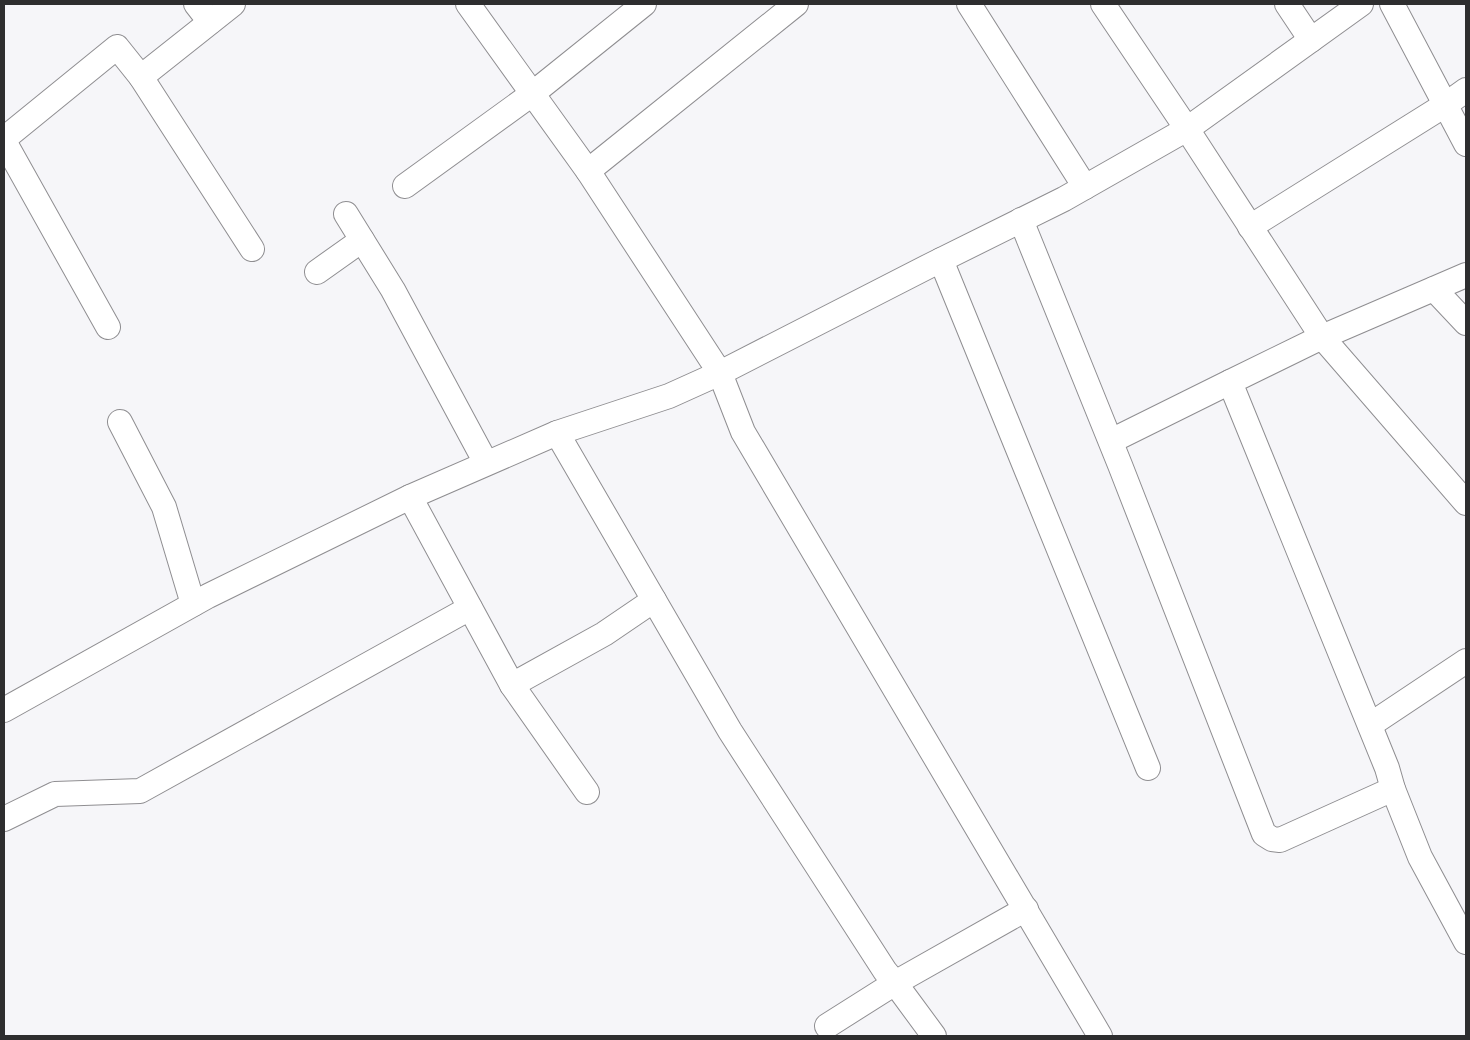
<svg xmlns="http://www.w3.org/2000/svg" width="1470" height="1040" font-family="Overpass,sans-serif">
  <rect width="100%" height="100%" fill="#f6f6f9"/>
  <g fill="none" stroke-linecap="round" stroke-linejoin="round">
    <defs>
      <g id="street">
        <polyline points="196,4 210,22"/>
        <polyline points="233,4 141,77 252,249"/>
        <polyline points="468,4 588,171"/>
        <polyline points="796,4 588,171 720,373 743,432 1100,1036"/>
        <polyline points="969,4 1085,187"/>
        <polyline points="1103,4 1187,129 1322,337 1230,382 1387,768 1393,789 1420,857 1466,942"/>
        <polyline points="1287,4 1311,40"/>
        <polyline points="1392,4 1466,144"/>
        <polyline points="4,139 117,47 141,77"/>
        <polyline points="4,141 108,327"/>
        <polyline points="405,186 532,94 644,4"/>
        <polyline points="346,214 393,290 486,463"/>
        <polyline points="1021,220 1120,465 1264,834 1272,839 1280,840 1393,789"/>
        <polyline points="1250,227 1445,105 1466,90"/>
        <polyline points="941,260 1148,768"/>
        <polyline points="317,272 362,240"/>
        <polyline points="1466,275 1322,337 1466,503"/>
        <polyline points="1434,289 1466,323"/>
        <polyline points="120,422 164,507 193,604"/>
        <polyline points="557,433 730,731 885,971 895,983 1026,909"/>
        <polyline points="1111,441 1230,382"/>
        <polyline points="410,497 512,685 587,792"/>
        <polyline points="512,685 604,634 654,600"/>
        <polyline points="4,710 208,596 410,497 557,433 669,396 720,373 931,265 1064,199 1187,129 1361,4"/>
        <polyline points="1370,725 1466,661"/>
        <polyline points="4,819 55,794 140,791 470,608"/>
        <polyline points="827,1026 895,983 934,1036"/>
      </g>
    </defs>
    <use href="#street" stroke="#8f8e91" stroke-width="26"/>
    <use href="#street" stroke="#fff" stroke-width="24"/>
  </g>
  <rect width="1470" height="1040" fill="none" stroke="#2e2e2f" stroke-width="10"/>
</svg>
